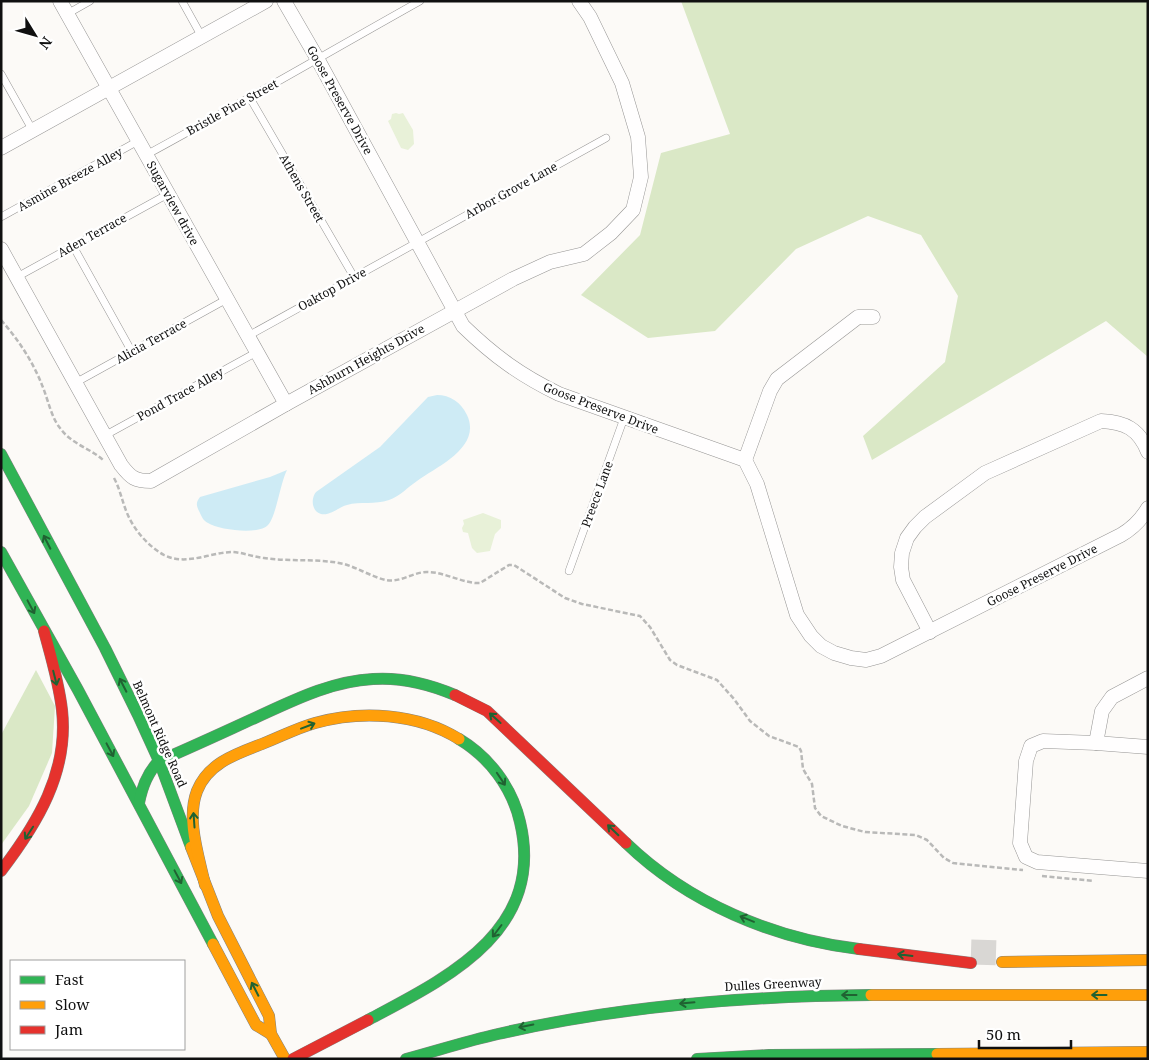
<svg xmlns="http://www.w3.org/2000/svg" width="1149" height="1060" font-family="'Noto Serif',serif">
  <rect width="100%" height="100%" fill="#fcfaf7"/>
  <g fill="#e8f1d8">
    <polygon points="396,113 399,114 403,113 413,130 414,144 408,150 401,148 388,121 391,119 392,114"/>
    <polygon points="483,513 501,520 501,528 495,534 490,551 477,553 472,548 468,533 463,532 462,528 464,524 463,520"/>
  </g>
  <g fill="#dae8c6">
    <polygon points="681,1 1148,1 1148,357 1106,321 872,460 863,436 945,362 958,296 921,235 868,216 796,249 715,331 648,338 581,295 640,235 661,153 730,134"/>
    <polygon points="36,670 55,706 52,753 29,806 1,845 1,735"/>
  </g>
  <g fill="#ceebf5">
    <path d="M437,395C450,395 461,402 467,415C482,447 438,466 417,481C408,487 399,497 389,500C375,505 360,501 347,505C339,507 330,516 321,514C311,511 311,498 316,492L380,447L428,397Z"/>
    <path d="M287,470C280,484 276,517 268,525C259,535 219,530 208,523C203,521 201,515 199,511C196,505 196,502 200,497L270,477Z"/>
  </g>
  <g fill="none" stroke-linecap="round" stroke-linejoin="round">
    <polyline stroke="#d9d7d4" stroke-width="25" stroke-dasharray="25 12" stroke-linecap="butt" points="971,952 1003,953"/>
    <defs>
      <g id="lane">
        <polyline points="182,1 202,37"/>
        <polyline points="67,14 90,1"/>
        <polyline points="1,74 33,131"/>
        <polyline points="250,98 354,277"/>
        <path d="M146,155C238,105 329,52 420,1"/>
        <polyline points="1,217 138,141"/>
        <polyline points="73,246 132,352"/>
        <polyline points="17,277 168,194"/>
        <polyline points="248,336 606,138"/>
        <polyline points="75,383 227,299"/>
        <polyline points="104,436 257,352"/>
        <polyline points="569,571 624,418"/>
      </g>
      <g id="street">
        <polyline points="60,1 286,404"/>
        <path d="M284,1L317,58L463,326C494,356 520,375 559,394L745,460L757,484L797,615L811,636L821,646L834,653L851,658L866,660L881,656L1121,535C1133,528 1141,520 1148,508"/>
        <polyline points="1,148 266,1"/>
        <path d="M1,249L121,465C131,478 135,481 151,481L286,404L513,279L550,262L584,254L611,233L633,210L641,177L638,137L622,83L590,17L579,1"/>
        <polyline points="745,460 770,391 777,379 858,317 873,317"/>
        <path d="M930,632L903,580L901,567L902,553L907,538L915,527L925,517L985,473L1101,421C1125,422 1139,429 1148,452"/>
        <polyline points="1096,743 1102,711 1112,697 1148,678"/>
        <polyline points="1148,747 1096,743 1043,741 1031,746 1026,761 1020,843 1026,857 1037,862 1148,871"/>
      </g>
      <g id="fast">
        <polyline points="1,454 105,648 138,715 159,761 191,847"/>
        <polyline points="1,552 78,690 213,944"/>
        <path d="M139,803C142,787 147,773 159,761C192,747 224,732 257,717C294,700 332,681 373,679C402,677 429,684 455,695"/>
        <path d="M626,843C688,903 774,939 859,949"/>
        <path d="M368,1020C447,978 546,931 520,822C512,787 489,757 459,739"/>
        <path d="M406,1059C436,1051 467,1041 498,1034C620,1006 746,996 871,995"/>
        <polyline points="697,1059 769,1055 937,1054"/>
      </g>
      <g id="slow">
        <polyline points="191,847 218,916 269,1016 271,1034 285,1059"/>
        <path d="M205,885C199,856 186,820 197,791C208,763 236,754 262,744C280,737 297,728 315,723C361,710 417,713 459,739"/>
        <polyline points="213,944 256,1025 271,1034"/>
        <polyline points="1002,962 1148,960"/>
        <polyline points="871,995 1148,995"/>
        <polyline points="937,1054 1148,1052"/>
      </g>
      <g id="jam">
        <polyline points="455,695 487,711 626,843"/>
        <path d="M1,871C37,824 69,772 62,710C59,683 51,657 44,631"/>
        <polyline points="859,949 971,963"/>
        <polyline points="293,1059 368,1020"/>
      </g>
    </defs>
    <use href="#lane" stroke="#969594" stroke-width="8"/>
    <use href="#street" stroke="#969594" stroke-width="15"/>
    <use href="#fast" stroke="#848381" stroke-width="12"/>
    <use href="#slow" stroke="#848381" stroke-width="12"/>
    <use href="#jam" stroke="#848381" stroke-width="12"/>
    <g stroke="#b9b9b8" stroke-width="2.5" stroke-dasharray="5 2.5" stroke-linecap="butt">
      <path d="M1,320C18,339 33,362 42,385C48,399 51,417 60,428C71,444 90,448 103,460"/>
      <path d="M114,478C120,489 122,501 127,513C134,530 148,546 164,555C185,566 209,553 231,552C242,552 253,557 264,558C291,562 318,558 344,564C358,568 372,577 386,580C400,583 413,572 427,572C443,572 458,581 475,583H480L509,565H514L565,598L582,604L640,616L650,627L670,660L677,665L717,680L734,699L750,721L769,736L799,747L801,751L803,769L812,784L815,808L821,816L842,826L865,832L916,835L927,840L944,858L953,863L1023,870"/>
      <polyline points="1042,876 1094,881"/>
    </g>
    <use href="#lane" stroke="#fffefe" stroke-width="7"/>
    <use href="#street" stroke="#fffefe" stroke-width="14"/>
    <use href="#fast" stroke="#30b455" stroke-width="11"/>
    <use href="#slow" stroke="#ff9f0a" stroke-width="11"/>
    <use href="#jam" stroke="#e5322d" stroke-width="11"/>
  </g>
  <defs><path id="oneway-shaft" d="M-6 0H5M1.5-3L5.5 0L1.5 3" fill="none" stroke-width="1.6" stroke-linecap="round" stroke-linejoin="round" transform="scale(1.25)"/></defs>
  <g stroke="#206232">
    <use href="#oneway-shaft" transform="translate(47 542) rotate(-117)"/>
    <use href="#oneway-shaft" transform="translate(31 607) rotate(62)"/>
    <use href="#oneway-shaft" transform="translate(55 678) rotate(76)"/>
    <use href="#oneway-shaft" transform="translate(123 685) rotate(-117)"/>
    <use href="#oneway-shaft" transform="translate(495 718) rotate(-138)"/>
    <use href="#oneway-shaft" transform="translate(308 726) rotate(-21)"/>
    <use href="#oneway-shaft" transform="translate(110 750) rotate(62)"/>
    <use href="#oneway-shaft" transform="translate(501 779) rotate(56)"/>
    <use href="#oneway-shaft" transform="translate(194 820) rotate(-94)"/>
    <use href="#oneway-shaft" transform="translate(613 830) rotate(-136)"/>
    <use href="#oneway-shaft" transform="translate(29 833) rotate(123)"/>
    <use href="#oneway-shaft" transform="translate(178 877) rotate(62)"/>
    <use href="#oneway-shaft" transform="translate(747 919) rotate(-158)"/>
    <use href="#oneway-shaft" transform="translate(497 931) rotate(127)"/>
    <use href="#oneway-shaft" transform="translate(905 955) rotate(-173)"/>
    <use href="#oneway-shaft" transform="translate(255 989) rotate(-117)"/>
    <use href="#oneway-shaft" transform="translate(849 995) rotate(180)"/>
    <use href="#oneway-shaft" transform="translate(1099 995) rotate(180)"/>
    <use href="#oneway-shaft" transform="translate(687 1003) rotate(175)"/>
    <use href="#oneway-shaft" transform="translate(526 1026) rotate(168)"/>
  </g>
  <g text-anchor="middle" dominant-baseline="central" stroke-width="5" stroke-linejoin="round" paint-order="stroke">
    <g font-size="12" fill="#101010" stroke="#fff">
      <text transform="translate(340 100) rotate(61)">Goose Preserve Drive</text>
      <text transform="translate(232 107) rotate(-29)">Bristle Pine Street</text>
      <text transform="translate(70 179) rotate(-29)">Asmine Breeze Alley</text>
      <text transform="translate(302 188) rotate(60)">Athens Street</text>
      <text transform="translate(511 190) rotate(-29)">Arbor Grove Lane</text>
      <text transform="translate(173 203) rotate(61)">Sugarview drive</text>
      <text transform="translate(92 235) rotate(-29)">Aden Terrace</text>
      <text transform="translate(332 289) rotate(-29)">Oaktop Drive</text>
      <text transform="translate(151 341) rotate(-29)">Alicia Terrace</text>
      <text transform="translate(366 359) rotate(-29)">Ashburn Heights Drive</text>
      <text transform="translate(180 394) rotate(-29)">Pond Trace Alley</text>
      <text transform="translate(601 408) rotate(21)">Goose Preserve Drive</text>
      <text transform="translate(597 494) rotate(-70)">Preece Lane</text>
      <text transform="translate(1042 575) rotate(-27)">Goose Preserve Drive</text>
      <text transform="translate(160 734) rotate(66)">Belmont Ridge Road</text>
      <text transform="translate(773 984) rotate(-3)">Dulles Greenway</text>
    </g>
  </g>
  <rect width="1149" height="1060" fill="none" stroke="#101010" stroke-width="5"/>
  <rect x="10" y="960" width="175" height="90" fill="#ffffff" stroke="#9f9f9f"/>
  <rect x="20" y="976" width="25" height="8" fill="#30b455" stroke="#9f9f9f"/>
  <text x="55" y="985" font-size="15" fill="#101010">Fast</text>
  <rect x="20" y="1001" width="25" height="8" fill="#ff9f0a" stroke="#9f9f9f"/>
  <text x="55" y="1010" font-size="15" fill="#101010">Slow</text>
  <rect x="20" y="1026" width="25" height="8" fill="#e5322d" stroke="#9f9f9f"/>
  <text x="55" y="1035" font-size="15" fill="#101010">Jam</text>
  <g transform="translate(35 35) rotate(127)" stroke="#ffffff" stroke-width="4" paint-order="stroke">
  <path d="M0-4L9 19L0 12L-9 19Z" fill="#101010"/>
  <text y="-8" font-size="14" font-weight="bold" text-anchor="middle" fill="#101010">N</text>
  </g>
  <path d="M979 1040v8h92v-8" fill="none" stroke="#101010" stroke-width="2.5"/>
  <text x="986" y="1040" font-size="15" fill="#101010" stroke="#ffffff" stroke-width="4" paint-order="stroke">50 m</text>
</svg>
